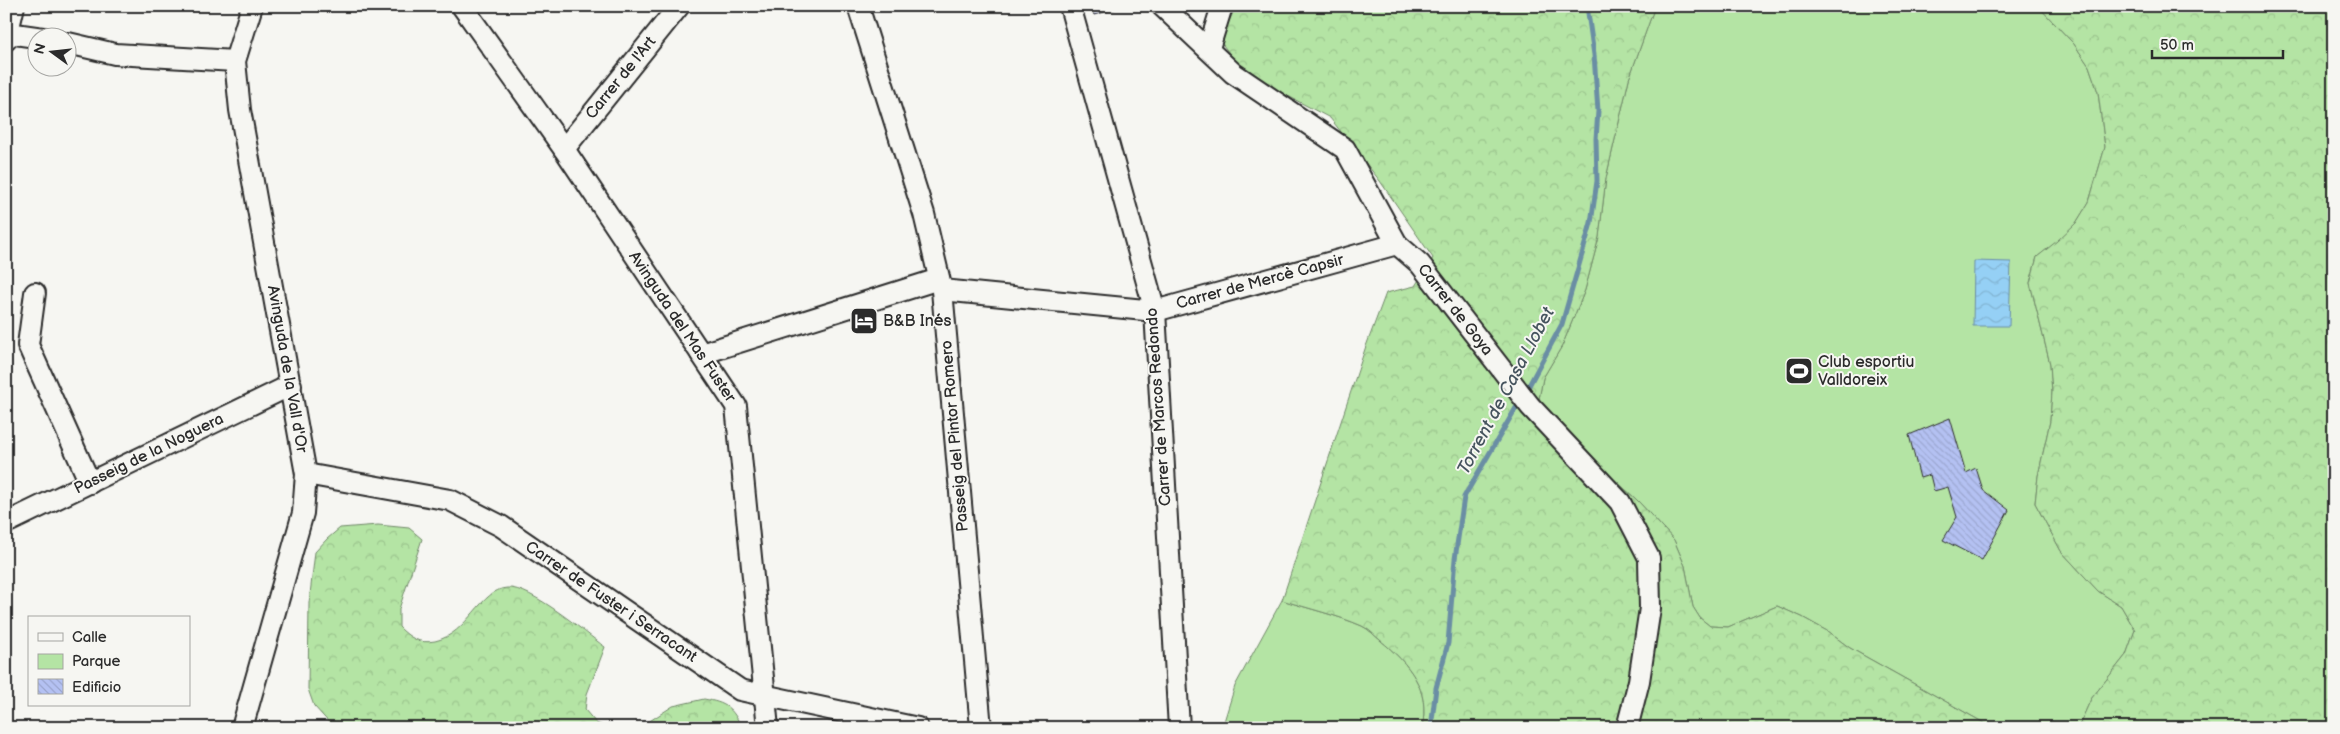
<svg xmlns="http://www.w3.org/2000/svg" width="2340" height="734" font-family="'Balsamiq Sans',sans-serif">
  <defs>
    <pattern id="forest-crowns" width="20" height="18" patternUnits="userSpaceOnUse" patternTransform="scale(1.25)"><rect width="20" height="18" fill="#b4e4a4"/><path d="M2 6a3 3 0 1 1 6 0M12 15a3 3 0 1 1 6 0" fill="none" stroke="#9bc48d"/></pattern>
    <pattern id="water-waves" width="16" height="10" patternUnits="userSpaceOnUse" patternTransform="scale(1.25)"><rect width="16" height="10" fill="#95d0f5"/><path d="M0 5q4-4 8 0t8 0" fill="none" stroke="#81b3d2"/></pattern>
    <pattern id="building-back-hatch" width="6" height="6" patternUnits="userSpaceOnUse" patternTransform="scale(1.25)"><rect width="6" height="6" fill="#b4c1f2"/><path d="M-1 5l2 2M0 0l6 6M5-1l2 2" fill="none" stroke="#9ba6d0"/></pattern>
  </defs>
  <rect width="100%" height="100%" fill="#f6f6f2"/>
  <filter id="ink" filterUnits="userSpaceOnUse"><feTurbulence type="fractalNoise" baseFrequency=".02" numOctaves="2"/><feDisplacementMap in="SourceGraphic" scale="10" xChannelSelector="R" yChannelSelector="G"/><feConvolveMatrix kernelMatrix="1 2 1 2 8 2 1 2 1" color-interpolation-filters="sRGB"/></filter>
  <g filter="url(#ink)">
    <g fill="#b4e4a4" stroke="#708868">
      <polygon points="1655,6 2038,6 2074,44 2089,66 2098,92 2105,147 2089,202 2076,223 2058,241 2037,257 2030,283 2050,364 2052,392 2050,421 2038,476 2035,503 2061,551 2098,591 2121,606 2135,630 2126,655 2091,699 2078,728 1993,728 1850,648 1827,631 1802,617 1777,606 1728,627 1710,626 1700,618 1693,607 1685,566 1674,540 1638,501 1566,435 1539,399 1543,378 1562,346 1585,290 1599,237 1606,178 1629,79"/>
      <path d="M1282,600C1309,609 1337,615 1362,626C1369,629 1375,636 1380,640C1409,664 1431,689 1422,728H1222L1235,686Z"/>
    </g>
    <g fill="url(#forest-crowns)" stroke="#708868">
      <path d="M1236,6H1655L1629,79L1606,178L1599,237L1585,290L1562,346L1543,378L1539,399L1566,435L1638,501L1674,540L1685,566L1693,607L1700,618L1710,626L1728,627L1777,606L1802,617L1827,631L1850,648L1993,728H1422C1431,689 1409,664 1380,640C1375,636 1369,629 1362,626C1337,615 1309,609 1282,600L1365,349L1386,293L1415,286L1433,258L1380,181L1330,118L1244,73L1220,41Z"/>
      <polygon points="2038,6 2334,6 2334,728 2078,728 2091,699 2126,655 2135,630 2121,606 2098,591 2061,551 2035,503 2038,476 2050,421 2052,392 2050,364 2030,283 2037,257 2057,241 2076,223 2089,202 2105,147 2098,92 2089,66 2074,44"/>
      <path d="M378,525L409,528L422,539L399,609V627C410,638 419,644 435,641C468,634 481,589 507,588C531,586 584,632 605,647L587,694L585,710L596,723L609,728H334L314,706L308,689L309,603L315,552L327,539L340,528Z"/>
      <path d="M704,699C726,703 732,707 742,728H636L645,724L673,706Z"/>
    </g>
    <polygon fill="url(#water-waves)" stroke="#6b8ea4" points="1974,261 2011,262 2009,326 1973,326"/>
    <g fill="none" stroke-linecap="round" stroke-linejoin="round">
      <g stroke="#6b8ea4" stroke-width="5">
        <polyline points="1526,391 1562,324 1591,223 1597,181 1596,139 1598,111 1594,55 1587,6"/>
        <polyline points="1431,728 1436,688 1448,643 1455,559 1464,497 1520,401"/>
      </g>
    </g>
    <g fill="url(#building-back-hatch)" stroke="#2b2b2b">
      <polygon points="1091,6 1114,6 1115,9 1094,15"/>
      <polygon points="1950,418 1966,473 1976,468 1983,490 2009,510 1982,560 1943,540 1957,517 1948,487 1934,491 1930,475 1920,478 1909,435"/>
    </g>
    <g fill="none" stroke-linecap="round" stroke-linejoin="round">
      <defs>
        <g id="street">
          <polyline points="462,6 564,149 736,406 768,728"/>
          <polyline points="858,6 924,214 942,290 981,728"/>
          <polyline points="1070,6 1155,311 1179,728"/>
          <polyline points="1162,6 1233,73 1345,149 1397,244 1420,264 1530,406 1620,502 1649,558 1650,608 1639,681 1627,728"/>
          <polyline points="8,33 43,38"/>
          <polyline points="6,40 14,6"/>
          <polyline points="68,43 115,54 235,61"/>
          <polyline points="1209,48 1222,6"/>
          <polyline points="564,149 679,6"/>
          <polyline points="942,290 1155,311 1397,244"/>
          <polyline points="35,293 28,345 90,483"/>
          <polyline points="701,354 939,279"/>
          <polyline points="306,474 450,500 501,526 740,690 918,728"/>
          <polyline points="6,523 291,385"/>
          <polyline points="242,728 303,513 306,474 240,110 235,61 252,6"/>
        </g>
      </defs>
      <use href="#street" stroke="#2b2b2b" stroke-width="24"/>
      <use href="#street" stroke="#f6f6f2" stroke-width="20"/>
    </g>
  </g>
  <defs>
    <symbol id="hotel-square" viewBox="-11 -11 22 22"><rect x="-9" y="-9" width="18" height="18" rx="4" fill="#2b2b2b" stroke="#f6f6f2"/><path d="M-6-4.5h1.5V1H6V5H4.5V3h-9V5H-6ZM-4 0a1.8 1.8 0 1 1 3.6 0ZM.5 0V-2.5h3Q6-2.5 6 0Z" fill="#fff"/></symbol>
    <symbol id="stadium-square" viewBox="-11 -11 22 22"><rect x="-9" y="-9" width="18" height="18" rx="4" fill="#2b2b2b" stroke="#f6f6f2"/><path d="M0-5a6.5 5 0 1 0 0 10a6.5 5 0 1 0 0-10ZM-3.5-1.8h7v3.6h-7Z" fill="#fff"/></symbol>
  </defs>
  <g fill-rule="evenodd">
    <use href="#hotel-square" x="848" y="305" width="32" height="32"/>
    <use href="#stadium-square" x="1783" y="355" width="32" height="32"/>
  </g>
  <g text-anchor="middle" dominant-baseline="central" stroke-width="4" stroke-linejoin="round" paint-order="stroke">
    <g font-size="16" fill="#2b2b2b" stroke="#f6f6f2">
      <text transform="translate(621 78) rotate(-51)">Carrer de l'Art</text>
      <text transform="translate(1260 282) rotate(-15)">Carrer de Mercè Capsir</text>
      <text transform="translate(1455 310) rotate(52)">Carrer de Goya</text>
      <text transform="translate(682 327) rotate(56)">Avinguda del Mas Fuster</text>
      <text transform="translate(287 369) rotate(80)">Avinguda de la Vall d'Or</text>
      <text transform="translate(1159 407) rotate(-94)">Carrer de Marcos Redondo</text>
      <text transform="translate(955 436) rotate(-95)">Passeig del Pintor Romero</text>
      <text transform="translate(149 454) rotate(-26)">Passeig de la Noguera</text>
      <text transform="translate(611 602) rotate(34)">Carrer de Fuster i Serracant</text>
    </g>
    <g font-size="16" fill="#2b2b2b" stroke="#f6f6f2" text-anchor="start">
      <text x="883" y="321">B&amp;B Inés</text>
      <text x="1818" y="362">Club esportiu<tspan x="1818" dy="18">Valldoreix</tspan></text>
    </g>
    <g font-size="18" font-style="italic" fill="#46545e" stroke="#f6f6f2">
      <text transform="translate(1506 391) rotate(-62)">Torrent de Casa Llobet</text>
    </g>
  </g>
  <rect width="2340" height="734" fill="none" stroke="#f6f6f2" stroke-width="25"/>
  <rect x="12" y="12" width="2315" height="709" fill="none" stroke="#2b2b2b" stroke-width="2" filter="url(#ink)"/>
  <rect x="28" y="616" width="162" height="90" fill="#f6f6f2" stroke="#a5a5a2"/>
  <rect x="38" y="633" width="25" height="8" fill="#f6f6f2" stroke="#a5a5a2"/>
  <text x="72" y="642" font-size="15" fill="#2b2b2b">Calle</text>
  <rect x="38" y="654" width="25" height="15" fill="#b4e4a4" stroke="#a5a5a2"/>
  <text x="72" y="666" font-size="15" fill="#2b2b2b">Parque</text>
  <rect x="38" y="679" width="25" height="15" fill="url(#building-back-hatch)" stroke="#a5a5a2"/>
  <text x="72" y="692" font-size="15" fill="#2b2b2b">Edificio</text>
  <g transform="translate(52 52) rotate(285)"><circle r="24" fill="#f6f6f2" stroke="#a5a5a2"/>
  <path d="M0-4L9 19L0 12L-9 19Z" fill="#2b2b2b"/>
  <text y="-8" font-size="14" font-weight="bold" text-anchor="middle" fill="#2b2b2b">N</text>
  </g>
  <path d="M2152 50v8h131v-8" fill="none" stroke="#2b2b2b" stroke-width="2.5"/>
  <text x="2160" y="50" font-size="15" fill="#2b2b2b" stroke="#f6f6f2" stroke-width="4" paint-order="stroke">50 m</text>
</svg>
